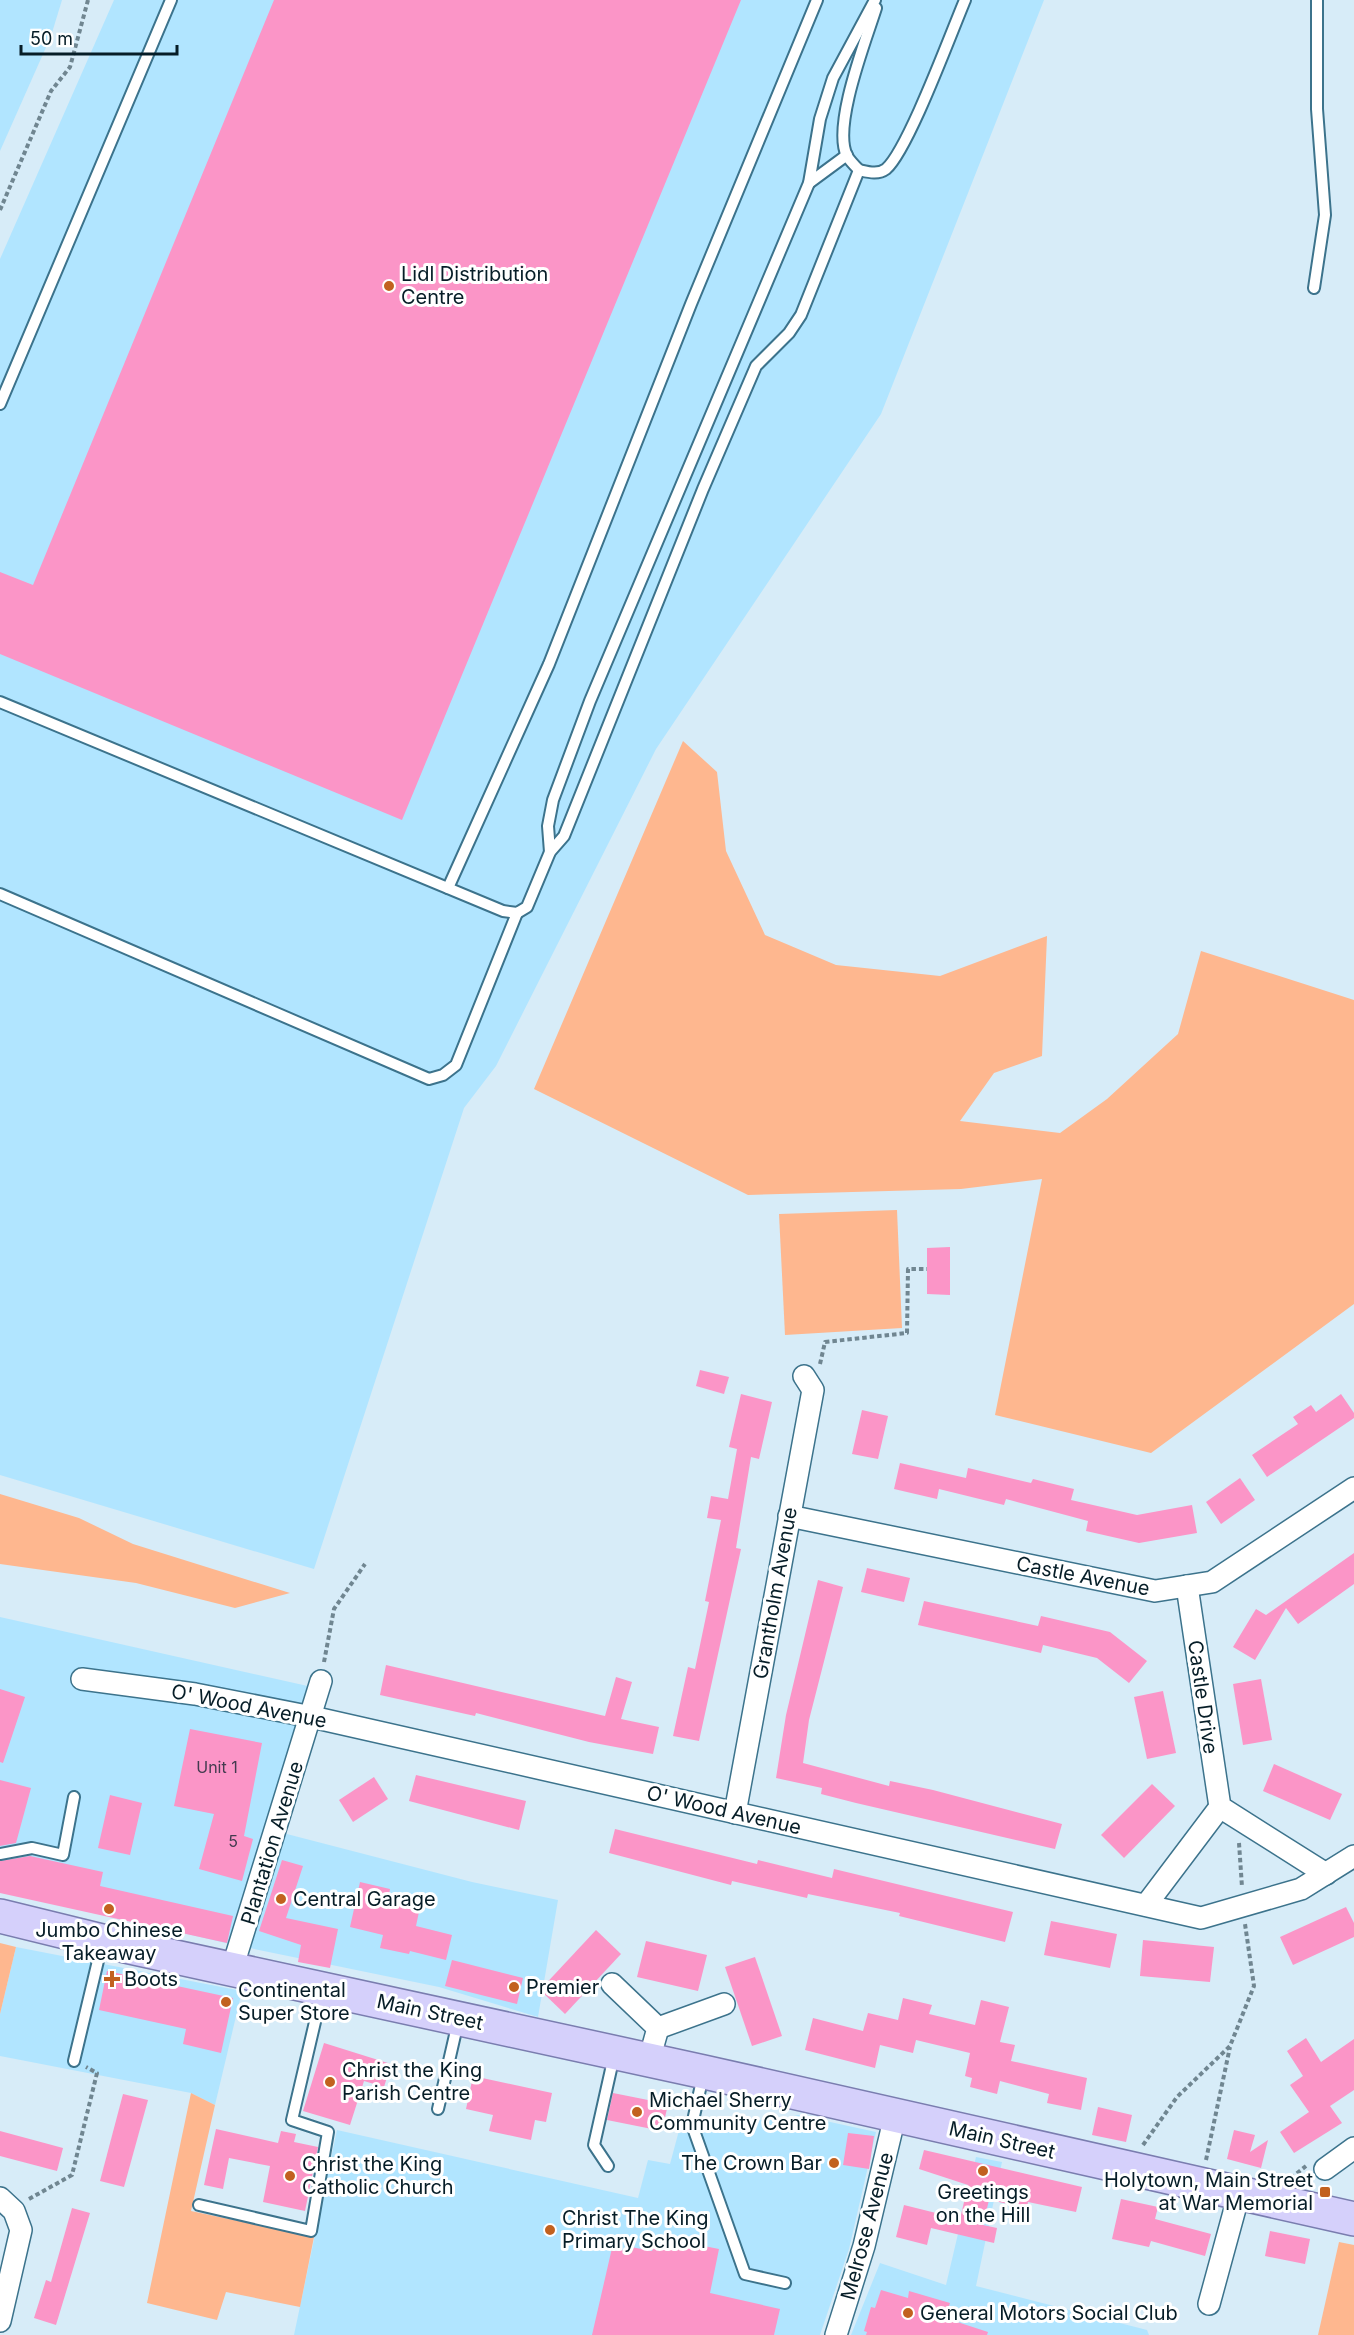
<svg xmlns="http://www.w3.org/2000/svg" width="1354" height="2335" font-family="Inter,sans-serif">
  <rect width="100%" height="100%" fill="#d7ecf8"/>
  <g fill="#b1e5ff">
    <polygon points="0,0 62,0 51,36 0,151"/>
    <polygon points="114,0 1044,0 881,414 656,749 496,1066 464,1108 314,1569 0,1475 0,259"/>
    <polygon points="0,1617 330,1691 283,1833 472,1882 558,1900 538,2017 439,1987 230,1944 0,1890"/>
    <polygon points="16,1947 242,1991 215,2105 191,2093 0,2056 0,2014"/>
    <polygon points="798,2115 876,2132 849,2249 820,2335 294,2335 337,2130 638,2198 648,2160 670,2164 681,2123 782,2119"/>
    <polygon points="976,2157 1002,2162 976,2286 1147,2330 1149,2335 851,2335 880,2263 946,2285"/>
  </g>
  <g fill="#feb78f">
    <polygon points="683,741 717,772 726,851 765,935 836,965 940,976 1047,936 1042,1056 994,1073 960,1121 1060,1133 1107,1099 1178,1034 1201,951 1354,1000 1354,1304 1151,1453 995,1415 1042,1179 961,1189 748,1195 534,1089"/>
    <polygon points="897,1210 902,1328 785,1335 779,1214"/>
    <polygon points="0,1494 79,1518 133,1544 290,1593 235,1608 136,1583 0,1564"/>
    <polygon points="0,1943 16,1947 0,2014"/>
    <polygon points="191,2093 215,2105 191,2211 314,2237 300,2307 226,2292 217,2320 147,2303"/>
    <polygon points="1339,2242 1354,2245 1354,2335 1318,2335"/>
  </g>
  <g fill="#fb95c7">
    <polygon points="274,0 741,0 402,820 0,654 0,572 33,585"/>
    <polygon points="950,1247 950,1295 927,1294 927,1248"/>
    <polygon points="700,1370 729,1377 724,1394 696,1386"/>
    <polygon points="741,1394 772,1402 759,1459 751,1457 736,1548 741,1549 699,1741 673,1736 688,1667 695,1669 709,1602 705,1601 721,1520 707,1518 711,1496 728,1499 737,1449 729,1447"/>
    <polygon points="1341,1394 1354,1413 1354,1418 1267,1477 1252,1455 1298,1424 1293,1417 1311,1405 1316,1412"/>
    <polygon points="862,1410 888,1416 878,1459 852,1454"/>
    <polygon points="900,1463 966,1478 968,1468 1031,1483 1033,1479 1074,1489 1071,1500 1137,1515 1192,1505 1197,1533 1139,1543 1086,1531 1088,1521 1006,1499 1004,1505 939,1489 937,1499 894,1489"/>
    <polygon points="1240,1478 1255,1500 1221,1524 1206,1502"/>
    <polygon points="1354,1553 1354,1584 1298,1624 1286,1608 1255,1660 1233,1647 1256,1609 1266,1615"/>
    <polygon points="867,1568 910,1578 904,1602 861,1592"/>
    <polygon points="818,1580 843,1587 809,1720 803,1763 889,1786 890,1781 933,1790 1062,1824 1055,1849 856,1803 821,1794 822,1788 776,1778 786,1715"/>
    <polygon points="924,1601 1038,1626 1041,1616 1110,1632 1147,1661 1129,1683 1097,1658 1043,1645 1041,1653 918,1625"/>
    <polygon points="386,1665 605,1716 616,1677 632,1682 621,1719 659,1727 653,1754 589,1742 476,1713 475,1716 380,1695"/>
    <polygon points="1261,1679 1272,1740 1243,1745 1233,1684"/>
    <polygon points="0,1689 25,1697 3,1763 0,1762"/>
    <polygon points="1163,1691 1176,1753 1147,1759 1134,1697"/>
    <polygon points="190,1729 262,1743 244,1836 253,1839 242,1881 199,1869 214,1814 174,1806"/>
    <polygon points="1274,1764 1342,1794 1330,1820 1263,1791"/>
    <polygon points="416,1775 526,1801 519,1830 409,1801"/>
    <polygon points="374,1777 388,1799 353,1822 339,1800"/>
    <polygon points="0,1780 31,1788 16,1843 0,1846"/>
    <polygon points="1152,1784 1175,1806 1124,1858 1101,1835"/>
    <polygon points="110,1795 142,1803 130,1855 98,1848"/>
    <polygon points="615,1829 757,1864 758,1860 832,1878 834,1869 1013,1912 1005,1942 899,1916 900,1913 808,1894 807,1898 732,1881 731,1885 609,1853"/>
    <polygon points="30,1856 103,1872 100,1886 233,1916 227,1943 0,1893 0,1861"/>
    <polygon points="282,1860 303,1866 286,1918 338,1929 330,1968 298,1962 301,1945 259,1931"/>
    <polygon points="360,1882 390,1889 388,1900 420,1907 416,1926 452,1935 446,1960 410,1951 409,1954 380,1948 383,1935 350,1927"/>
    <polygon points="1346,1907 1354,1923 1354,1937 1293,1965 1280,1937"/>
    <polygon points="1051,1921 1117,1934 1110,1968 1044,1955"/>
    <polygon points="596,1930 621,1954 565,2014 540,1990"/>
    <polygon points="1143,1940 1214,1947 1210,1982 1140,1976"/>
    <polygon points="646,1941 707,1955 698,1991 637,1977"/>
    <polygon points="755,1957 782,2036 752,2046 725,1967"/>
    <polygon points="452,1960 523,1978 517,2004 445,1986"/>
    <polygon points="107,1971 233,1998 221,2053 183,2044 186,2029 99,2010"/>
    <polygon points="903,1998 932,2005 929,2014 975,2025 981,2000 1009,2007 1000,2042 1015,2045 1011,2061 1087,2078 1081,2110 1047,2103 1049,2094 1000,2081 997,2094 970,2087 972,2078 965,2076 970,2053 916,2040 913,2053 880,2045 875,2068 805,2050 813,2018 863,2031 868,2013 898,2020"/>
    <polygon points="1306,2038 1321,2062 1354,2039 1354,2090 1330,2106 1342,2123 1294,2153 1280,2132 1309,2112 1290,2085 1303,2076 1287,2051"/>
    <polygon points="324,2043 391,2064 384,2087 364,2081 350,2125 303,2111"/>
    <polygon points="473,2076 552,2093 546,2122 535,2120 531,2140 489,2131 493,2115 466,2109"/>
    <polygon points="613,2093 668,2104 662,2131 607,2120"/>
    <polygon points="123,2094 148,2100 124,2187 100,2181"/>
    <polygon points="1098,2107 1132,2115 1126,2142 1092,2135"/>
    <polygon points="216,2129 278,2143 281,2131 296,2134 294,2142 318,2147 305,2211 263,2202 270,2166 229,2158 223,2189 204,2185"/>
    <polygon points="1234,2130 1255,2135 1250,2152 1268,2140 1261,2168 1227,2159"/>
    <polygon points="0,2131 63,2148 57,2171 0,2156"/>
    <polygon points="848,2133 874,2136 869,2169 843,2165"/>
    <polygon points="924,2150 1082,2187 1076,2212 1028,2202 1027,2208 989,2200 983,2225 997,2228 994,2243 931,2228 927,2245 896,2237 904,2205 960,2219 968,2185 919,2169"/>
    <polygon points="1121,2199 1158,2207 1155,2219 1211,2234 1205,2256 1151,2241 1149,2247 1112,2239"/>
    <polygon points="72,2208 90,2213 56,2325 34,2318 46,2280 51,2282"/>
    <polygon points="1270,2231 1310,2239 1305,2264 1265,2256"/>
    <polygon points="694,2244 719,2249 710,2293 780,2309 774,2335 592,2335 612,2248 630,2252 631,2247 652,2251 654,2246 671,2250 673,2245 693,2249"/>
    <polygon points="881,2290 908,2298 909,2291 950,2303 945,2318 988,2332 987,2335 866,2335 867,2332 864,2331 871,2307 875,2308"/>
  </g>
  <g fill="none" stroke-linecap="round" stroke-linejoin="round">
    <defs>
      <g id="lane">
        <path d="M876,8C866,40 832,126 847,156C850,161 855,166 859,170C868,172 878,175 886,169C908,150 951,33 965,0"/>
        <polyline points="809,183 847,155"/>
        <polyline points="1314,288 1325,215 1317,109 1317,0"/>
        <polyline points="0,404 171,0"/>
        <polyline points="0,702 503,911 517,913 527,907 550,852 564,836 703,489 756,366 789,333 801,315 859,170"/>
        <polyline points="550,852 548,826 553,800 590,701 809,183 820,119 833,78 875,0"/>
        <polyline points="448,888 549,664 691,304 817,0"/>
        <polyline points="0,894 429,1079 443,1075 456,1065 517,913"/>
        <polyline points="0,1854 32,1848 63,1855 74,1797"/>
        <polyline points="74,2061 102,1944"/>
        <polyline points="703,2076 692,2125 745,2274 785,2283"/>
        <polyline points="438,2109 458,2022"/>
        <polyline points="608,2166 594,2145 614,2056"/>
        <polyline points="199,2205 311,2231 328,2132 292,2120 322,1992"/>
      </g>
      <g id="street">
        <polyline points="789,1516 1155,1591 1212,1582 1354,1488"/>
        <polyline points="1187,1586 1220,1807 1326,1874"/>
        <polyline points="82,1679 195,1694 312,1717 1201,1918 1301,1889 1354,1856"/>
        <polyline points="735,1813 813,1390 804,1376"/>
        <polyline points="1146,1905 1220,1807"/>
        <polyline points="232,1969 321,1681"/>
        <polyline points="612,1984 658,2028 649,2060"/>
        <polyline points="658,2028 724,2004"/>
        <polyline points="1325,2169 1354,2148"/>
        <polyline points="0,2198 14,2211 21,2230 0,2321"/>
        <polyline points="1209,2304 1239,2194"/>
        <polyline points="836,2335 864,2246 895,2116"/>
      </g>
      <polyline id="primary" points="0,1916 102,1941 704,2072 1354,2219"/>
    </defs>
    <use href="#lane" stroke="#3c738c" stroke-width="14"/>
    <use href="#street" stroke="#3c738c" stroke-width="24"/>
    <use href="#primary" stroke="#7a7daf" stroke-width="36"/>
    <g stroke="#708691" stroke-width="4" stroke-dasharray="4.5 3" stroke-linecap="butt">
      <polyline points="0,210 51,91 70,67 88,0"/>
      <polyline points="820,1364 825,1342 907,1333 908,1269 927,1269"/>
      <polyline points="324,1662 334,1609 365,1564"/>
      <polyline points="1239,1843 1242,1887"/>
      <polyline points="1143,2145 1177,2097 1230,2046 1254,1986 1245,1924"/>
      <polyline points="1206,2160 1230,2047"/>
      <polyline points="1291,2178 1306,2166"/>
      <polyline points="29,2199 72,2175 97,2073 86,2067"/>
    </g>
    <use href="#lane" stroke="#fff" stroke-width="10"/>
    <use href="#street" stroke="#fff" stroke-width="21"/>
    <use href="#primary" stroke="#d5d0fb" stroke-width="33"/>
  </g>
  <g fill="#c2611f" stroke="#fff" stroke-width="2">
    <circle cx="389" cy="286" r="6"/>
    <circle cx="281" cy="1899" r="6"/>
    <circle cx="109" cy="1909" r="6"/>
    <path d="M109 1970h6v6h6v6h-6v6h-6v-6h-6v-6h6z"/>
    <circle cx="514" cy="1987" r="6"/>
    <circle cx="226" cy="2002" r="6"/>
    <circle cx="330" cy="2082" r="6"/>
    <circle cx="637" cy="2112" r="6"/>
    <circle cx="834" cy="2163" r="6"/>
    <circle cx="983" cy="2171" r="6"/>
    <circle cx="290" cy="2176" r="6"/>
    <rect x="1319" y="2186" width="12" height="12" rx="3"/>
    <circle cx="550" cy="2230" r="6"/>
    <circle cx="908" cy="2313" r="6"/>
  </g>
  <g text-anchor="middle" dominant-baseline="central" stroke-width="6" stroke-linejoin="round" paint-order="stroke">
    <g font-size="16" fill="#433b4f">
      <text x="217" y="1767">Unit 1</text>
      <text x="233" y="1841">5</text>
    </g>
    <g font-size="20" fill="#061d27" stroke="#fff" text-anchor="start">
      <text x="401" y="274">Lidl Distribution<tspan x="401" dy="23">Centre</tspan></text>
      <text x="293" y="1899">Central Garage</text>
      <text x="109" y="1930" text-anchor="middle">Jumbo Chinese<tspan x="109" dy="23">Takeaway</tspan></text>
      <text x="124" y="1979">Boots</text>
      <text x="526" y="1987">Premier</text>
      <text x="238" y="1990">Continental<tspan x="238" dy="23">Super Store</tspan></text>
      <text x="342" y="2070">Christ the King<tspan x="342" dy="23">Parish Centre</tspan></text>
      <text x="649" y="2100">Michael Sherry<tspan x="649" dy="23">Community Centre</tspan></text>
      <text x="822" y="2163" text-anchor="end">The Crown Bar</text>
      <text x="302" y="2164">Christ the King<tspan x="302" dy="23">Catholic Church</tspan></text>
      <text x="1313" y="2180" text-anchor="end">Holytown, Main Street<tspan x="1313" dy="23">at War Memorial</tspan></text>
      <text x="983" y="2192" text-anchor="middle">Greetings<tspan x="983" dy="23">on the Hill</tspan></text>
      <text x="562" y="2218">Christ The King<tspan x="562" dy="23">Primary School</tspan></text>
      <text x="920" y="2313">General Motors Social Club</text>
    </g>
    <g font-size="20" fill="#061d27" stroke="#fff">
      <text transform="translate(1083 1576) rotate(11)">Castle Avenue</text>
      <text transform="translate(775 1593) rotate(-80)">Grantholm Avenue</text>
      <text transform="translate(1203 1697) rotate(82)">Castle Drive</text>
      <text transform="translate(249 1706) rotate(11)">O' Wood Avenue</text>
      <text transform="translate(724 1810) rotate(13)">O' Wood Avenue</text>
      <text transform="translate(272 1843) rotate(-73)">Plantation Avenue</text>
      <text transform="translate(430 2012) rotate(12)">Main Street</text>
      <text transform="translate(1002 2140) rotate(13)">Main Street</text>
      <text transform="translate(867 2226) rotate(-75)">Melrose Avenue</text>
    </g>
  </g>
  <path d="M21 45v9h156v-9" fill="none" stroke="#061d27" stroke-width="3"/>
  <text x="30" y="45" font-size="18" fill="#061d27" stroke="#ffffff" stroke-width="4.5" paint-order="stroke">50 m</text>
</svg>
